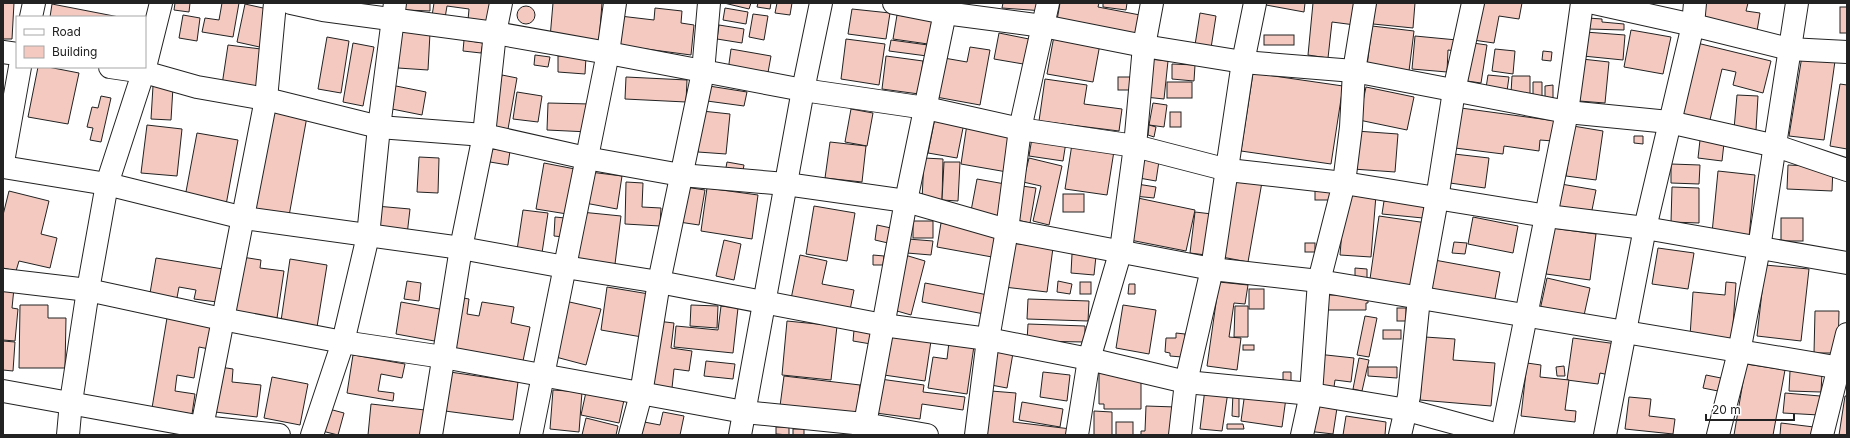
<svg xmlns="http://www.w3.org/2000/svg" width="1850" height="438" font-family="Inter,sans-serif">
  <rect width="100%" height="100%" fill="#fff"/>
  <g fill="#f3c9c0" stroke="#222">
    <polygon points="3,3 14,3 12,39 3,39"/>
    <polygon points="175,3 190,3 189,12 174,10"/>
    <polygon points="222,3 239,3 233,37 202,32 205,18 219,20"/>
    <polygon points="405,3 430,3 430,11 405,10"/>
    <polygon points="434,3 492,3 489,23 468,20 469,9 447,6 445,18 432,16"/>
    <polygon points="553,3 602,3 599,42 550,38"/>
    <polygon points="724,3 751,3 749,9"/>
    <polygon points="758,3 771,3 770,9 757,7"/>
    <polygon points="777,3 792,3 790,15 775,13"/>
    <polygon points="1003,3 1044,3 1044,11 1002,8"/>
    <polygon points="1060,3 1099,3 1098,7 1140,15 1136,40 1056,26"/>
    <polygon points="1103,3 1127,3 1126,10 1103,7"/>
    <polygon points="1267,3 1305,3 1304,12 1266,5"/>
    <polygon points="1313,3 1358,3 1355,25 1332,22 1328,58 1308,55"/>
    <polygon points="1375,3 1415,3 1413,28 1373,24"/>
    <polygon points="1479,3 1522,3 1519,19 1499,16 1494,43 1473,40"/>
    <polygon points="1700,3 1748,3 1746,11 1760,13 1757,31 1697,21"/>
    <polygon points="52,4 119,17 50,17"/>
    <polygon points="245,4 272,10 264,48 237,42"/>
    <circle cx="526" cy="15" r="9"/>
    <rect x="1840" y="7" width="7" height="26"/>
    <polygon points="655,8 682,11 681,23 694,25 691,55 616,45 620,16 654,20"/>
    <polygon points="725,8 748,12 746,24 723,20"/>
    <polygon points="852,9 890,13 886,39 848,34"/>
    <polygon points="1200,13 1216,16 1211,48 1195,45"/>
    <polygon points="753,14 768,16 764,40 749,37"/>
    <polygon points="183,15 200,18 197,41 179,38"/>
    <polygon points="897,15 932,20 928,44 893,39"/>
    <polygon points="1588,18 1602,19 1602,22 1624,24 1624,30 1588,29"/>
    <polygon points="719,25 744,29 742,43 717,39"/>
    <polygon points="1372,26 1414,31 1408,79 1366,74"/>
    <polygon points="1631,30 1671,37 1663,74 1624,67"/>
    <polygon points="400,31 430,33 428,70 398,68"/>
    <polygon points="1585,32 1625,35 1623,60 1583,56"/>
    <polygon points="999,33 1034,40 1029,65 994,59"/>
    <rect x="1264" y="35" width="30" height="10"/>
    <polygon points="1054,36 1100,44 1093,82 1047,74"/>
    <polygon points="1415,36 1457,40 1456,51 1448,50 1447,72 1412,69"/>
    <polygon points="327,37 349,41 341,93 318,89"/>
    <polygon points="846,39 885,44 879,85 841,79"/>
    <polygon points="464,40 483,43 481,53 463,51"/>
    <polygon points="891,40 928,45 927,56 889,51"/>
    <polygon points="353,43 374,47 363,106 343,102"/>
    <polygon points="1473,43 1487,45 1481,83 1467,81"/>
    <polygon points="1697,43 1771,61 1763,93 1733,85 1736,72 1722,69 1709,124 1679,117"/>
    <polygon points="228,45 261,49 256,89 222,85"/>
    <polygon points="970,47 990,50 980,105 936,97 944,58 967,62"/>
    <polygon points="731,49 771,56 767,78 728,71"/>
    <polygon points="1495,49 1515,51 1513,74 1492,71"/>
    <polygon points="1543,51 1552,52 1551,61 1542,60"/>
    <polygon points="535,55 550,57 548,67 534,65"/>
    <polygon points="558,56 586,57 585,74 558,72"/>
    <polygon points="886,56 923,61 919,94 882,89"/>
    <polygon points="1802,56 1835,61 1824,140 1789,136"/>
    <polygon points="1149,59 1168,61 1164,99 1145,97"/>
    <polygon points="1582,59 1609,62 1605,103 1579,101"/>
    <polygon points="1172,64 1195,65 1194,81 1172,79"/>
    <polygon points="38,67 48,67 79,73 68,124 28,117"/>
    <polygon points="1253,73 1343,86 1331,164 1241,151"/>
    <polygon points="502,75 517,78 508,129 492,126"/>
    <polygon points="1488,75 1509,77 1507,91 1486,88"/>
    <polygon points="1512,76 1530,76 1530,94 1511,93"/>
    <polygon points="626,77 687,80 686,102 625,99"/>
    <rect x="1118" y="77" width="15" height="13"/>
    <polygon points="1045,79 1087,85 1084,104 1122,109 1119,131 1039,121"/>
    <rect x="1167" y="82" width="25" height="16"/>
    <polygon points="1533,82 1542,82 1542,96 1533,95"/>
    <polygon points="1840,84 1847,85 1847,149 1830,146"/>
    <polygon points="391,85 426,92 422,115 387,108"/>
    <polygon points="1553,85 1553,98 1545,99 1545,86"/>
    <polygon points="153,86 173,87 171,120 151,119"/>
    <polygon points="709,86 747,92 744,106 707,101"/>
    <polygon points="1366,87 1414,97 1407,130 1359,120"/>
    <polygon points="517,92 542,96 538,122 513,119"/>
    <polygon points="1737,95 1758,96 1756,130 1734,129"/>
    <polygon points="101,96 111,98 101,142 90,140 93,128 87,127 92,107 98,108"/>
    <polygon points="548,103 590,104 589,132 547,130"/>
    <polygon points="1153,103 1167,105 1164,127 1149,125"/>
    <polygon points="272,105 308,111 289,216 253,210"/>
    <polygon points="1461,108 1556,121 1553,141 1540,140 1539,151 1504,146 1503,154 1455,148"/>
    <polygon points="851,109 873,113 867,146 845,142"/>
    <polygon points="702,111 730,114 726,154 698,152"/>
    <rect x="1170" y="112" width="11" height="15"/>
    <polygon points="935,118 964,123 957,158 928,153"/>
    <polygon points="967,124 1013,132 1007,172 961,164"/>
    <polygon points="147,125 182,129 177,176 141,173"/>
    <polygon points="1149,125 1156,127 1154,137 1148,135"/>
    <polygon points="1573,126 1603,131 1596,180 1566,176"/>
    <polygon points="1356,131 1398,134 1395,172 1353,169"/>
    <polygon points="197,133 238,140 226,205 185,197"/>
    <polygon points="1634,136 1643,136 1643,144 1634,143"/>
    <polygon points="1032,138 1066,142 1063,161 1029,156"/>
    <polygon points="1700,140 1724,143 1722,161 1698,158"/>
    <polygon points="830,142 866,146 862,182 825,178"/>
    <polygon points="1072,144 1114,151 1107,195 1065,189"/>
    <polygon points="492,149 510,151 508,165 490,162"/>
    <polygon points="1454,154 1489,158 1485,188 1450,183"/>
    <polygon points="419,157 439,158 438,193 417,192"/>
    <polygon points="924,158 943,159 942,201 922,200"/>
    <polygon points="1029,158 1062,166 1049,225 1033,221 1041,186 1023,182"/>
    <polygon points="1143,158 1159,161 1156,181 1139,178"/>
    <polygon points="727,162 744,165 742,176 725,173"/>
    <polygon points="944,162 960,162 958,201 942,200"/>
    <polygon points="544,163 575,169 567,214 536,209"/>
    <polygon points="1671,164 1700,165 1699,184 1671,183"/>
    <polygon points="1788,165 1833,167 1832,191 1787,189"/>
    <polygon points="1718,171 1755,175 1749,237 1712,233"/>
    <polygon points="590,172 622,176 617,209 585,203"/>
    <polygon points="1236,177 1262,182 1248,262 1222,257"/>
    <polygon points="977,179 1005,184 999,216 971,211"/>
    <polygon points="626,182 643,183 642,207 661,208 660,226 625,224"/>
    <polygon points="1137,184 1156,187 1154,198 1134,196"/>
    <polygon points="1561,184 1596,190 1591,215 1557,209"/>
    <polygon points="1022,186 1036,188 1030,223 1017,220"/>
    <polygon points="685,187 705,190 699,225 679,222"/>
    <polygon points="1672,187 1699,188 1699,223 1671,222"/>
    <polygon points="707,188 758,195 752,239 701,231"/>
    <rect x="1315" y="189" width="17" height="11"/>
    <polygon points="9,191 49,201 41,234 57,238 50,268 19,261 16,271 3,268 3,215"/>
    <polygon points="1345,193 1376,195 1371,257 1340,255"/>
    <rect x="1063" y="194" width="21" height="18"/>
    <polygon points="1133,197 1195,210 1186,251 1125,239"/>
    <polygon points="1384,201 1424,204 1423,218 1382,214"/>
    <polygon points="376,206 410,209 407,235 374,232"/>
    <polygon points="814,206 855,213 847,261 806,254"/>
    <polygon points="523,210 548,213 542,253 517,250"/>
    <polygon points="581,212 621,216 615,264 576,259"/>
    <polygon points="1195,212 1212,214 1206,255 1190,253"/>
    <polygon points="1379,216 1427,223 1418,293 1369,286"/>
    <polygon points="555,217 565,218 564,237 554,236"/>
    <polygon points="1473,217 1518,226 1513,253 1468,244"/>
    <rect x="1781" y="218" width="22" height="23"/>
    <rect x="913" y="221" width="20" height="17"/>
    <polygon points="941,223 997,233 992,257 937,247"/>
    <polygon points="877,225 891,228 888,243 875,240"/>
    <polygon points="1552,228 1596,234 1590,280 1546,274"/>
    <polygon points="908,239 933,241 931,255 907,253"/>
    <polygon points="724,240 741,244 734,280 716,276"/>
    <polygon points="1454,242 1467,243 1465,254 1452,253"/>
    <polygon points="1010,243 1053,248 1047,292 1004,287"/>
    <rect x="1305" y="243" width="10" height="9"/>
    <polygon points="1658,248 1694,253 1688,289 1652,284"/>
    <polygon points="1072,254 1096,256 1094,275 1071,273"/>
    <polygon points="800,255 827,261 822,284 854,290 850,310 791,299"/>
    <polygon points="873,255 884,256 883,265 873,265"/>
    <polygon points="905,255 925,261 911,315 890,309"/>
    <polygon points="242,257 261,260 260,268 284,271 277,318 234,312"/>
    <polygon points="156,258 223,269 217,302 194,299 196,290 179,287 176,303 149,299"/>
    <polygon points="290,259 327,265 317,327 281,321"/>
    <polygon points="1429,259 1500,272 1494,304 1423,292"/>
    <polygon points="1765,265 1809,269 1801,341 1757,336"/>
    <polygon points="1355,268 1367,269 1367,278 1355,278"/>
    <polygon points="1547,278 1590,288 1583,320 1540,310"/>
    <polygon points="407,281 421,283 419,301 404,299"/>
    <polygon points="1058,281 1072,284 1070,294 1057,292"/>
    <rect x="1080" y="282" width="11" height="12"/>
    <polygon points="1219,282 1248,285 1245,304 1234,303 1229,337 1241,338 1237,370 1207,366"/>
    <polygon points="1726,282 1736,283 1732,339 1690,336 1693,292 1725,295"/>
    <polygon points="925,283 988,295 984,314 922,302"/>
    <polygon points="1129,284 1135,284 1135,294 1128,294"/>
    <polygon points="3,287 14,288 12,308 18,309 15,341 3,340"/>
    <polygon points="607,287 649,294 642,337 601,330"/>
    <rect x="1249" y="289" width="15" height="20"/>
    <polygon points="1322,295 1355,295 1368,300 1368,303 1366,303 1366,310 1322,310"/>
    <polygon points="458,297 469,299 467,314 479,316 482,302 514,307 511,323 530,327 523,361 449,348"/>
    <polygon points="1028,299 1089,301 1088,321 1027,319"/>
    <polygon points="565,301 601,309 586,365 552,356"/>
    <polygon points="401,302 445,310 440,342 396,334"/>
    <polygon points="20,305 48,305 48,318 66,318 65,368 19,368"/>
    <polygon points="691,305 718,306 717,328 690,326"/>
    <polygon points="1123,305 1156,310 1149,354 1116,348"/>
    <polygon points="721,306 738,308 733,353 674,347 676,326 718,330"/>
    <polygon points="1235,306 1248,306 1248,337 1234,337"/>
    <rect x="1397" y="308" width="9" height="13"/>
    <polygon points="1815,311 1839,311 1838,353 1814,353"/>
    <polygon points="1365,316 1377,318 1369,357 1357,355"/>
    <polygon points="167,318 213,326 209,349 199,347 194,378 177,375 175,391 195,394 192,414 152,408"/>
    <polygon points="657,321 674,323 671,348 692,351 689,371 674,369 672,388 647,384"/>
    <polygon points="787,321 837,326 831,380 782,375"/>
    <polygon points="1028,324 1085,326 1085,342 1027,341"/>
    <polygon points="854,330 873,333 871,344 853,341"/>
    <rect x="1383" y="330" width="18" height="9"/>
    <polygon points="1176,333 1185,334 1185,336 1189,336 1182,357 1170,356 1170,353 1165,352 1166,338 1176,338"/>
    <polygon points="890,335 931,341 925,381 884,375"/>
    <polygon points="1425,337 1455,339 1453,360 1495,363 1491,406 1420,400"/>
    <polygon points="1573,338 1617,344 1609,375 1600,373 1598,384 1567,380"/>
    <polygon points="3,341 15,342 13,371 3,370"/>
    <polygon points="949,342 974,346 967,394 928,388 933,357 947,359"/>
    <rect x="1243" y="345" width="11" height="5"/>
    <polygon points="998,350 1013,353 1007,388 991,385"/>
    <polygon points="1317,354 1354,358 1351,382 1335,380 1333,394 1314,377"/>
    <polygon points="353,355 405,364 402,378 381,374 378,391 394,393 393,401 347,393"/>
    <polygon points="1359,358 1369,360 1362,391 1353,389"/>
    <polygon points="706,361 735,364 733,379 704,376"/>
    <polygon points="1527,363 1541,365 1540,377 1569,380 1565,410 1576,411 1575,422 1521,416"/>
    <polygon points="1746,364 1785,370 1773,435 1734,435"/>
    <polygon points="1564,366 1565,376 1557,376 1556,367"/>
    <polygon points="220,367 233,369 232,382 261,385 257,417 215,412"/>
    <polygon points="1368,367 1397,367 1397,378 1368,376"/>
    <polygon points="1099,369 1141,374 1141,409 1104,409 1104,404 1099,404"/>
    <polygon points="1790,371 1822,373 1821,392 1789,391"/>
    <polygon points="450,372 518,382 513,420 445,411"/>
    <polygon points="1043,372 1070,375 1067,401 1040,397"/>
    <polygon points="1283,372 1291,372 1291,381 1283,380"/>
    <polygon points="1706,375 1721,378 1718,391 1703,388"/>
    <polygon points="784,376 860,385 857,414 780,406"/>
    <polygon points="272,377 308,384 300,425 264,418"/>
    <polygon points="880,379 924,385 923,392 965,397 963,410 922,404 920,419 876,413"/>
    <polygon points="1205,389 1228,392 1222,431 1200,429"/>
    <polygon points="553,390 582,392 579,432 550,429"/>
    <polygon points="991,391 1016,393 1013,422 1071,429 1071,435 986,435"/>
    <polygon points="586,392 624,400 619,423 581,415"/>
    <polygon points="1245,392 1286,398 1282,427 1241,421"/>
    <polygon points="1233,393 1239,393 1239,417 1232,416"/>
    <polygon points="1785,393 1820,396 1819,415 1783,413"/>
    <polygon points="1845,396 1847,396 1847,435 1839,435"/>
    <polygon points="1629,397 1651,399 1649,416 1675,419 1673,434 1625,429"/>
    <polygon points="1022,402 1063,409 1060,427 1019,420"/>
    <polygon points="371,404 425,410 423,435 368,435"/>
    <polygon points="1310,405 1337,408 1333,434 1307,431"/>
    <polygon points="1146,406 1176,407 1175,435 1141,435 1141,431 1145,431"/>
    <polygon points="329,409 344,413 338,435 322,431"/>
    <polygon points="1094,411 1112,412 1112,435 1094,435"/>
    <polygon points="663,412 684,416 680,435 636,435 639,421 660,425"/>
    <polygon points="1346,416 1386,422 1385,435 1343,435"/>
    <polygon points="586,418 618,426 616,435 582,435"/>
    <rect x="1116" y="422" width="17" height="13"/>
    <polygon points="1781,423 1814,427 1813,435 1780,435"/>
    <polygon points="1227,424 1243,424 1244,429 1227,429"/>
    <polygon points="776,427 789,427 789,435 776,434"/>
    <rect x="793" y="429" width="11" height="6"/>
  </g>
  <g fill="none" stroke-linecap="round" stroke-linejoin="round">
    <defs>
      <g id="minor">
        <polyline points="291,3 323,10 495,33 608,53 803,90 926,108 1020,129 1135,146 1228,170 1344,183 1547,216 1645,228 1847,263"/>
        <polyline points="894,3 945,13 1043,26 1144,46 1243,62 1354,71 1567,112 1669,122 1776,146 1847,170"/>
        <polyline points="1594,3 1693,25 1789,49 1847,52"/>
        <polyline points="31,17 34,3"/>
        <polyline points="3,52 17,54"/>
        <polyline points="110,67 144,72 197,87 266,99 379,127 484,135 586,158 681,175 786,184 906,201 1007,230 1212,269 1319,281 1847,369"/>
        <polyline points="145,67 161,3"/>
        <polyline points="3,162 20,67"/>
        <polyline points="3,167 107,184 244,218 461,248 565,267 659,282 883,325 988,339 1089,359 1186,382 1311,394 1407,410 1499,435"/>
        <polyline points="3,280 88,290 222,319 343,342 443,357 744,412 864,424 927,435"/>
        <polyline points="3,391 202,427 279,435"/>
        <polyline points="68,435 71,402 88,290 107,184 145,67"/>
        <polyline points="199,435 202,427 266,99 275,3"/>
        <polyline points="312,435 343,342 368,236 379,127 395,3"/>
        <polyline points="431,435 461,248 484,135 495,33 501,3"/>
        <polyline points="531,435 608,53 615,3"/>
        <polyline points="630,435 641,394 659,282 703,72 709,3"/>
        <polyline points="740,435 803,90 821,3"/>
        <polyline points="863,435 906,201 947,3"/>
        <polyline points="976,435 988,339 1007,230 1020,129 1048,3"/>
        <polyline points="1077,435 1089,359 1121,250 1135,146 1144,46 1152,3"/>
        <polyline points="1180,435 1186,382 1212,269 1243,62 1255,3"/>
        <polyline points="1302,435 1311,394 1319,281 1344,183 1351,127 1354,71 1365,3"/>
        <polyline points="1400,435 1409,396 1419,298 1437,199 1454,91 1473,3"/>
        <polyline points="1502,435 1567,112 1582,3"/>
        <polyline points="1605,435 1645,228 1693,25 1695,3"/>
        <polyline points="1718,435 1739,352 1759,248 1797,3"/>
        <polyline points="1822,435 1847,334"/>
      </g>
    </defs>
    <use href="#minor" stroke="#222" stroke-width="24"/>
    <use href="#minor" stroke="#fff" stroke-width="22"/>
  </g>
  <rect width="1850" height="438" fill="none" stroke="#222222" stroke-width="8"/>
  <rect x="16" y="16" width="130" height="52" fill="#ffffff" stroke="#a7a7a7"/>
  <rect x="24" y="29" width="20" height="6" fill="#ffffff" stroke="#a7a7a7"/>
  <text x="52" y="36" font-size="12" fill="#222222">Road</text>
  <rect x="24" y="46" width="20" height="12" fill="#f3c9c0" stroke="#a7a7a7"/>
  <text x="52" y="56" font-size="12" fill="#222222">Building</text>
  <path d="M1706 414v6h88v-6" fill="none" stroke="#222222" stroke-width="2"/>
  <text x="1712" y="414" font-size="12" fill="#222222" stroke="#ffffff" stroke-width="3" paint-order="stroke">20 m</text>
</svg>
